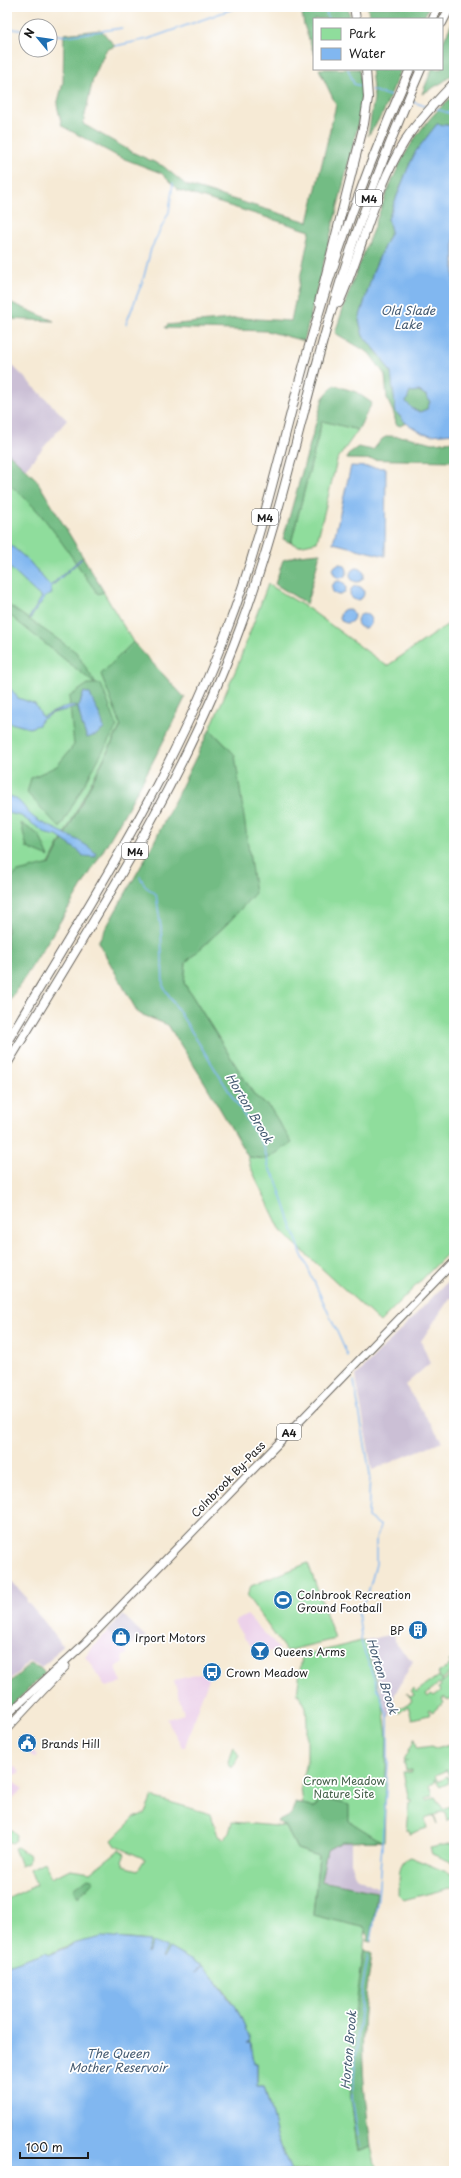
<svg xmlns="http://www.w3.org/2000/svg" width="461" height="2178" font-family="'Playpen Sans',sans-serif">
  <rect width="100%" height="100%" fill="#fff"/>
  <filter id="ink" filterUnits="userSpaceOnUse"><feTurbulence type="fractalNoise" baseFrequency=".025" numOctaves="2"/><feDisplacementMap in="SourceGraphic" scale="8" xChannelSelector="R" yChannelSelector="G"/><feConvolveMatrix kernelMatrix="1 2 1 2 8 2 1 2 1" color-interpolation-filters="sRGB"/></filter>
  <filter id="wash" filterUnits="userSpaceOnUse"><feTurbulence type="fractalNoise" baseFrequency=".012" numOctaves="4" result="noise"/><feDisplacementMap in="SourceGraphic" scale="16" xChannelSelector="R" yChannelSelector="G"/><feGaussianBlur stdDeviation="0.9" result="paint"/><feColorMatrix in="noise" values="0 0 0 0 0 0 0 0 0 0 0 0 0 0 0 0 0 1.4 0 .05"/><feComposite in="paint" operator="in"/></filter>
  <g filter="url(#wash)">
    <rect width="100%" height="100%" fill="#f6ead5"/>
    <g fill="#ecd1ea">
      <polygon points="247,1615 280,1649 253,1655 251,1645 244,1638 234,1622"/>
      <polygon points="107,1632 126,1649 127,1654 122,1657 124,1662 116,1667 122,1683 106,1687 85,1656"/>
      <polygon points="200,1674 210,1676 196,1712 185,1747 182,1747 167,1719 184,1714 174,1680"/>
      <polygon points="26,1735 37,1757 34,1758 26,1751 18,1739"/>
      <polygon points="7,1757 8,1759 20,1772 15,1775 7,1770"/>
      <polygon points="7,1778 23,1789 7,1803"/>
    </g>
    <g fill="#cbbfd5">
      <polygon points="7,360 67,420 25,469 7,452"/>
      <polygon points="454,1275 454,1299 450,1298 421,1341 430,1363 405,1385 442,1441 372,1470 356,1376"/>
      <polygon points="7,1576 26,1597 27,1602 43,1620 62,1645 50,1660 41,1667 30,1661 7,1683"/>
      <polygon points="123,1615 146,1637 137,1640 126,1649 107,1632"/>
      <polygon points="394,1634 396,1645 413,1661 395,1694 389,1718 366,1640"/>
      <polygon points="341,1842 351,1842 351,1865 356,1877 378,1888 377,1892 321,1881 327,1850"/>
    </g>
    <g fill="#8fdd9c" stroke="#567c5c">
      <polygon points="322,420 358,430 337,460 317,542 299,546 291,543"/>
      <polygon points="7,457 63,524 133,642 102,675 121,725 7,945"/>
      <polygon points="268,584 309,609 387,666 454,620 454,1247 380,1322 281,1231 250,1166 248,1157 267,1159 271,1109 255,1096 184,983 186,962 229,922 235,755 210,729 237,667"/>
      <polygon points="308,1563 335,1639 286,1651 247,1596 251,1586"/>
      <polygon points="365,1640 383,1703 387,1737 384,1841 341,1842 337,1845 305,1821 301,1787 307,1762 307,1723 306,1707 299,1694 297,1694 302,1656"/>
      <polygon points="454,1658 454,1696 448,1701 445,1697 442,1699 444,1703 432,1712 430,1709 428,1710 430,1713 429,1715 412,1719 408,1706 399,1713 397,1710 412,1701 407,1693 411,1697 414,1695 411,1690 413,1688 416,1692 438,1676 442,1681 426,1694 428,1697 431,1694 433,1696 440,1691 438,1688 441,1686 440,1684 453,1672 451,1671 442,1680 438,1673 451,1664 449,1661"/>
      <path d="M414,1738H415L417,1748L432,1746L436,1748L454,1743V1775L448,1774L447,1770L435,1775L437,1781L448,1776L449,1783L440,1787L434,1779V1783L430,1785L433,1795L425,1798L426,1800L435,1797L443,1809L450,1806C452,1812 453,1817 448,1822L446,1812L440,1811V1813L437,1812L438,1814L434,1815L437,1825L433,1815L425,1818L427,1828L409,1834V1831L406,1830L409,1803H412V1800H409L403,1772H412V1770H406L404,1762L408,1761L404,1760L414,1741Z"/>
      <polygon points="233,1746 239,1756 232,1768 228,1762"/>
      <path d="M152,1797L211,1814L218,1836L223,1839L229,1833L232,1822L286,1827L297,1849L319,1856L313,1914L366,1928L356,2015L348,2060L351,2097L358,2152L371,2147L377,2171H291L278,2139L264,2086H257V2063H254L250,2043H247L250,2041C240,2010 226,1989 202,1967L195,1973L201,1966L169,1948L163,1959L152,1942L147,1954L146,1953L150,1941C115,1937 80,1936 48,1955L46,1952L7,1965V1899L36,1885L30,1869L44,1862L52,1878L70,1869L91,1872L119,1850L125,1854L122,1860L124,1866L138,1870L145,1859L116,1846L112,1840L134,1818L145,1813Z"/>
      <polygon points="7,1829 12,1830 17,1835 16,1840 12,1843 7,1841"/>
      <polygon points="454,1843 454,1863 432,1854 430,1848"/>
      <polygon points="17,1847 29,1855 28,1863 21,1866 14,1848"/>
      <path d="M410,1857L454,1875V1887L403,1900L399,1896C400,1884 396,1861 410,1857Z"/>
    </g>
    <g fill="#73bc84" stroke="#486c50" fill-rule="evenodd">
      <polygon points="301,7 348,7 350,19 314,19 314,54 304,25"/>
      <polygon points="368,7 429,7 423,19 369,19"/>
      <polygon points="454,19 454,73 443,82 422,94 432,69 442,69 442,44"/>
      <polygon points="101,30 115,46 106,50 93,79 83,124 134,153 163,166 186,185 308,222 336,105 319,69 359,69 362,91 358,125 304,341 267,331 165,328 167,325 241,318 291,321 310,231 178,190 161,173 117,156 62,126 57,105 63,83 64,34"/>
      <polygon points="371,69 401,69 383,113 368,136 374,98"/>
      <path d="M454,95V126L437,124L416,151L408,168L388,219L391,231L374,269L359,320L363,336L387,364L393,379L396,412L406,423L400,426L396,424L394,414L387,399L385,375L369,353L335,333C346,298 359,265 372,232C393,176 407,135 454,95Z"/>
      <polygon points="7,301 54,321 7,319"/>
      <polygon points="334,385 356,392 372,403 358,430 322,421 291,543 283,539 323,398"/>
      <polygon points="419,391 427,396 430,402 427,409 420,412 413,409 406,402 410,392"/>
      <polygon points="388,436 407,437 433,443 454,441 454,461 347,459 348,454 358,447 373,450 382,439"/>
      <path d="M7,452L36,479L104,592L98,594C69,556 46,511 7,483Z"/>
      <polygon points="320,553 307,604 275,584 283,560 299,555"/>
      <path d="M7,604L76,652L96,684H101L117,726L60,828L27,793L31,778L57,766L74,745L69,697L88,684H95L7,613ZM84,692L90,694L94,706L99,713L87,738L78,709Z"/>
      <path d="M133,642L185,698C133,806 72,905 7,1005V881L18,872L50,864L121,726L101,674Z"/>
      <polygon points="210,729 235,755 255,893 229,922 186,962 184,983 255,1096 271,1109 292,1143 267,1159 248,1157 205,1083 168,1025 138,1013 98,942 149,852"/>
      <polygon points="21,823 39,835 49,857 27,848"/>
      <polygon points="30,1664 40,1668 45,1673 7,1710 7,1685"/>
      <path d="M322,1798L349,1805V1821L381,1841L341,1842L327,1850L321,1881L377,1892L371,1942L366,1941L369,1937L365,1928L313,1915L319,1856L297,1849L286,1827L277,1822C287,1816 295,1816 295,1802L314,1808Z"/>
      <polygon points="88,1878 94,1880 78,1898 74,1889"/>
      <path d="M364,1950L372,1954C369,1978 364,2003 363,2027C361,2068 366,2107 371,2147L358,2152L351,2097L348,2060Z"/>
    </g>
    <g fill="#81b7f0" stroke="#4e6a86" fill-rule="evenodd">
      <path d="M437,124L454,126V433L431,435L422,433L406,423L396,412L391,373L380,355L363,336L359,320L374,269L391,231L388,219L408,168L416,151ZM419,391L427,396L430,402L427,409L420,412L413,409L406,402L410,392Z"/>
      <polygon points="351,466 386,468 385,556 333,543"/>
      <polygon points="7,542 29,561 50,586 81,558 82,559 51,587 52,594 45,597 30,619 29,618 42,597 36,593 7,565"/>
      <circle cx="340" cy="571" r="7"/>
      <circle cx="357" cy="575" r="7"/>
      <circle cx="339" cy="588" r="7"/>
      <circle cx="357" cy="593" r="7"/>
      <circle cx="347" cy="616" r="7"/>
      <circle cx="364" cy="621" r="7"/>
      <path d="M7,684L18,698L35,704L42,717L67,706H79L84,692L90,694C94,706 102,716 104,729L96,735L87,738L82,725L78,707L53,713L41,720L39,725L29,728L7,722Z"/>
      <path d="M7,795C25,800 23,812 39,821C52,828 89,843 96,854L94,857L83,856L80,852L57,836L47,834L21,816L8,813Z"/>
      <polygon points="102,1937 150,1941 146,1953 147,1954 152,1942 167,1947 162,1958 163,1959 169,1948 201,1966 194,1973 202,1967 217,1982 231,2002 235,2004 249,2036 250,2041 247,2043 251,2043 254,2063 257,2063 257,2086 264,2086 278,2139 291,2171 7,2171 7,1965 46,1952 48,1955 77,1943"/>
    </g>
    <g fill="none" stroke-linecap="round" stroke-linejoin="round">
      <g stroke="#81b7f0" stroke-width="1.5">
        <polyline points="325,7 328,19"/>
        <polyline points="7,28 26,31"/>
        <polyline points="50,34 66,36 122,28"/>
        <polyline points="115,46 148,39 238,7"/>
        <polyline points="348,69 354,84 360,86"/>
        <polyline points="371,90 390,96"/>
        <polyline points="413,102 425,106"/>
        <polyline points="437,109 454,115"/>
        <polyline points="126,324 143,280 151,249 169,212 173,183"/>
        <polyline points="140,877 146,887 156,894 161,928 163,986 264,1147 269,1168 275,1177 301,1253 348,1356"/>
        <polyline points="354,1381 370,1474 368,1517 381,1526 376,1538 376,1564 368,1594 358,1610 362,1645 388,1717 388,1765 378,1898 371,1941"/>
        <polyline points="360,2147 352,2098 362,1991 368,1955"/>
      </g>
    </g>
  </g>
  <g filter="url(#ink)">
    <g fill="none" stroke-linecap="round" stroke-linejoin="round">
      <defs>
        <g id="trunk">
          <polyline points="7,1715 85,1643 454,1262"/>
          <polyline points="7,1729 66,1666"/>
        </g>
        <g id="motorway">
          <polyline points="354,7 356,19"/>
          <polyline points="433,19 438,7"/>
          <polyline points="442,23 450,7"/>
          <polyline points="319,302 364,124 368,98 366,69"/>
          <path d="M339,303C363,249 374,190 406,139C420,118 437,101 454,83"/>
          <path d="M7,1042C87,908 172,777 227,630C265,532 284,429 314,329C340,240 373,153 410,69"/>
          <path d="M7,1064C92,923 183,784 240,628C279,524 301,415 332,309C356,227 387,147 421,69"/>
        </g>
      </defs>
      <use href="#trunk" stroke="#68645d" stroke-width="9"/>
      <use href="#motorway" stroke="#68645d" stroke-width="10"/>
      <use href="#trunk" stroke="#fff" stroke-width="7"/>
      <use href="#motorway" stroke="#fff" stroke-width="8"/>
    </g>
  </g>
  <defs>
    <symbol id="stadium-disc" viewBox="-11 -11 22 22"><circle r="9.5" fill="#1f6fb2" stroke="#fff"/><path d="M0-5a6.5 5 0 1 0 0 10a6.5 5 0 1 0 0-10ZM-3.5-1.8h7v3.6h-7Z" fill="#fff"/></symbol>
    <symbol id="building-disc" viewBox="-11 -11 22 22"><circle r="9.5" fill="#1f6fb2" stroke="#fff"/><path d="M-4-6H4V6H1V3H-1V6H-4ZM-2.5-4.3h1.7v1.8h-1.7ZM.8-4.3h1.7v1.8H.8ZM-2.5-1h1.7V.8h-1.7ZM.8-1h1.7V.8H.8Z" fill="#fff"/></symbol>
    <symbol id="shop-disc" viewBox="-11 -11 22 22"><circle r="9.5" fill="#1f6fb2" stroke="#fff"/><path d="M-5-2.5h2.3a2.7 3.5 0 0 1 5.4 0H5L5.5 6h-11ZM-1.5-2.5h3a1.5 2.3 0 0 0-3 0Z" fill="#fff"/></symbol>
    <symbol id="bar-disc" viewBox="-11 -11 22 22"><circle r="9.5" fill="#1f6fb2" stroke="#fff"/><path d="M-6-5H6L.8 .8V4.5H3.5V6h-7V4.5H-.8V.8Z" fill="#fff"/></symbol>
    <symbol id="bus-disc" viewBox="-11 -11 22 22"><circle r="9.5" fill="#1f6fb2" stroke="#fff"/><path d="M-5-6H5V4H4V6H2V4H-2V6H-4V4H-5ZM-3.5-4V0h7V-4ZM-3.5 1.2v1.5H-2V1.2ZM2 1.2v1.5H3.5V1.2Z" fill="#fff"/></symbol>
    <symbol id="civic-disc" viewBox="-11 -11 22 22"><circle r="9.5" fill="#1f6fb2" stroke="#fff"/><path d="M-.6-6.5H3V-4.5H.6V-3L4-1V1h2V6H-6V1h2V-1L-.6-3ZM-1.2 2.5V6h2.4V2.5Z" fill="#fff"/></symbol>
  </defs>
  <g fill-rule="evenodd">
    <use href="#stadium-disc" x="272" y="1589" width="22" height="22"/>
    <use href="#building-disc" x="407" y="1619" width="22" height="22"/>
    <use href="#shop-disc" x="110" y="1626" width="22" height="22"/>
    <use href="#bar-disc" x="249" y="1640" width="22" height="22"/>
    <use href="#bus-disc" x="201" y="1661" width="22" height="22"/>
    <use href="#civic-disc" x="16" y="1732" width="22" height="22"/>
  </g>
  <g text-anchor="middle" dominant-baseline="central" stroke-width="3.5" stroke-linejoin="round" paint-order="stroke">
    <g fill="#fff" stroke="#606060" stroke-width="1">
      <rect x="356" y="190" width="26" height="16" rx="3"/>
      <rect x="252" y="509" width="26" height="16" rx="3"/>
      <rect x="122" y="843" width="26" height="16" rx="3"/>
      <rect x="277" y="1424" width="24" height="16" rx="3"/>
    </g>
    <g font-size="10" font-weight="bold" fill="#1c1c1c">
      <text x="369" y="198">M4</text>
      <text x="265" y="517">M4</text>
      <text x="135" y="851">M4</text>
      <text x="289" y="1432">A4</text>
    </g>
    <g font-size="11" fill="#1c1c1c" stroke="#fff">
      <text transform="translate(228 1479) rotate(-46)">Colnbrook By-Pass</text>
    </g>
    <g font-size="11" fill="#1c1c1c" stroke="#fff" text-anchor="start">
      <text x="297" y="1594">Colnbrook Recreation<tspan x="297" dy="13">Ground Football</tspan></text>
      <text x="404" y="1630" text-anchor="end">BP</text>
      <text x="135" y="1637">Irport Motors</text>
      <text x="274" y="1651">Queens Arms</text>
      <text x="226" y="1672">Crown Meadow</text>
      <text x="41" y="1743">Brands Hill</text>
    </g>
    <g font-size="11" fill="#446049" stroke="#fff">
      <text x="344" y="1780">Crown Meadow<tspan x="344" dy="13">Nature Site</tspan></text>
    </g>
    <g font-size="12" font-style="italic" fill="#445a71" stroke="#fff">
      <text x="408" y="310">Old Slade<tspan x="408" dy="14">Lake</tspan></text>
      <text transform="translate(250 1108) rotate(59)">Horton Brook</text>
      <text transform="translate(383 1676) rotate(73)">Horton Brook</text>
      <text transform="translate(348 2050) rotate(-85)">Horton Brook</text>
      <text x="118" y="2053">The Queen<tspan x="118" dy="14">Mother Reservoir</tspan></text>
    </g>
  </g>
  <rect width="461" height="2178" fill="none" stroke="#fff" stroke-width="24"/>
  <rect x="313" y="18" width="130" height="52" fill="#ffffff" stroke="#a4a4a4"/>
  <rect x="321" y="28" width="20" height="12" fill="#8fdd9c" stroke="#a4a4a4"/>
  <text x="349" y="38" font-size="12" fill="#1c1c1c">Park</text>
  <rect x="321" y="48" width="20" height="12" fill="#81b7f0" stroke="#a4a4a4"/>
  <text x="349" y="58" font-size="12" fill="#1c1c1c">Water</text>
  <g transform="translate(38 38) rotate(299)"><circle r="19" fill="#ffffff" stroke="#a4a4a4"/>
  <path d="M0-3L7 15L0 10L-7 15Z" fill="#1f6fb2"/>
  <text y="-6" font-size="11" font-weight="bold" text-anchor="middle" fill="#1c1c1c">N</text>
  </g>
  <path d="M20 2152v6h68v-6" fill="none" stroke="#1c1c1c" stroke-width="2"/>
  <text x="26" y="2152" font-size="12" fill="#1c1c1c" stroke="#ffffff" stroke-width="3" paint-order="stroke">100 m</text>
</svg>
